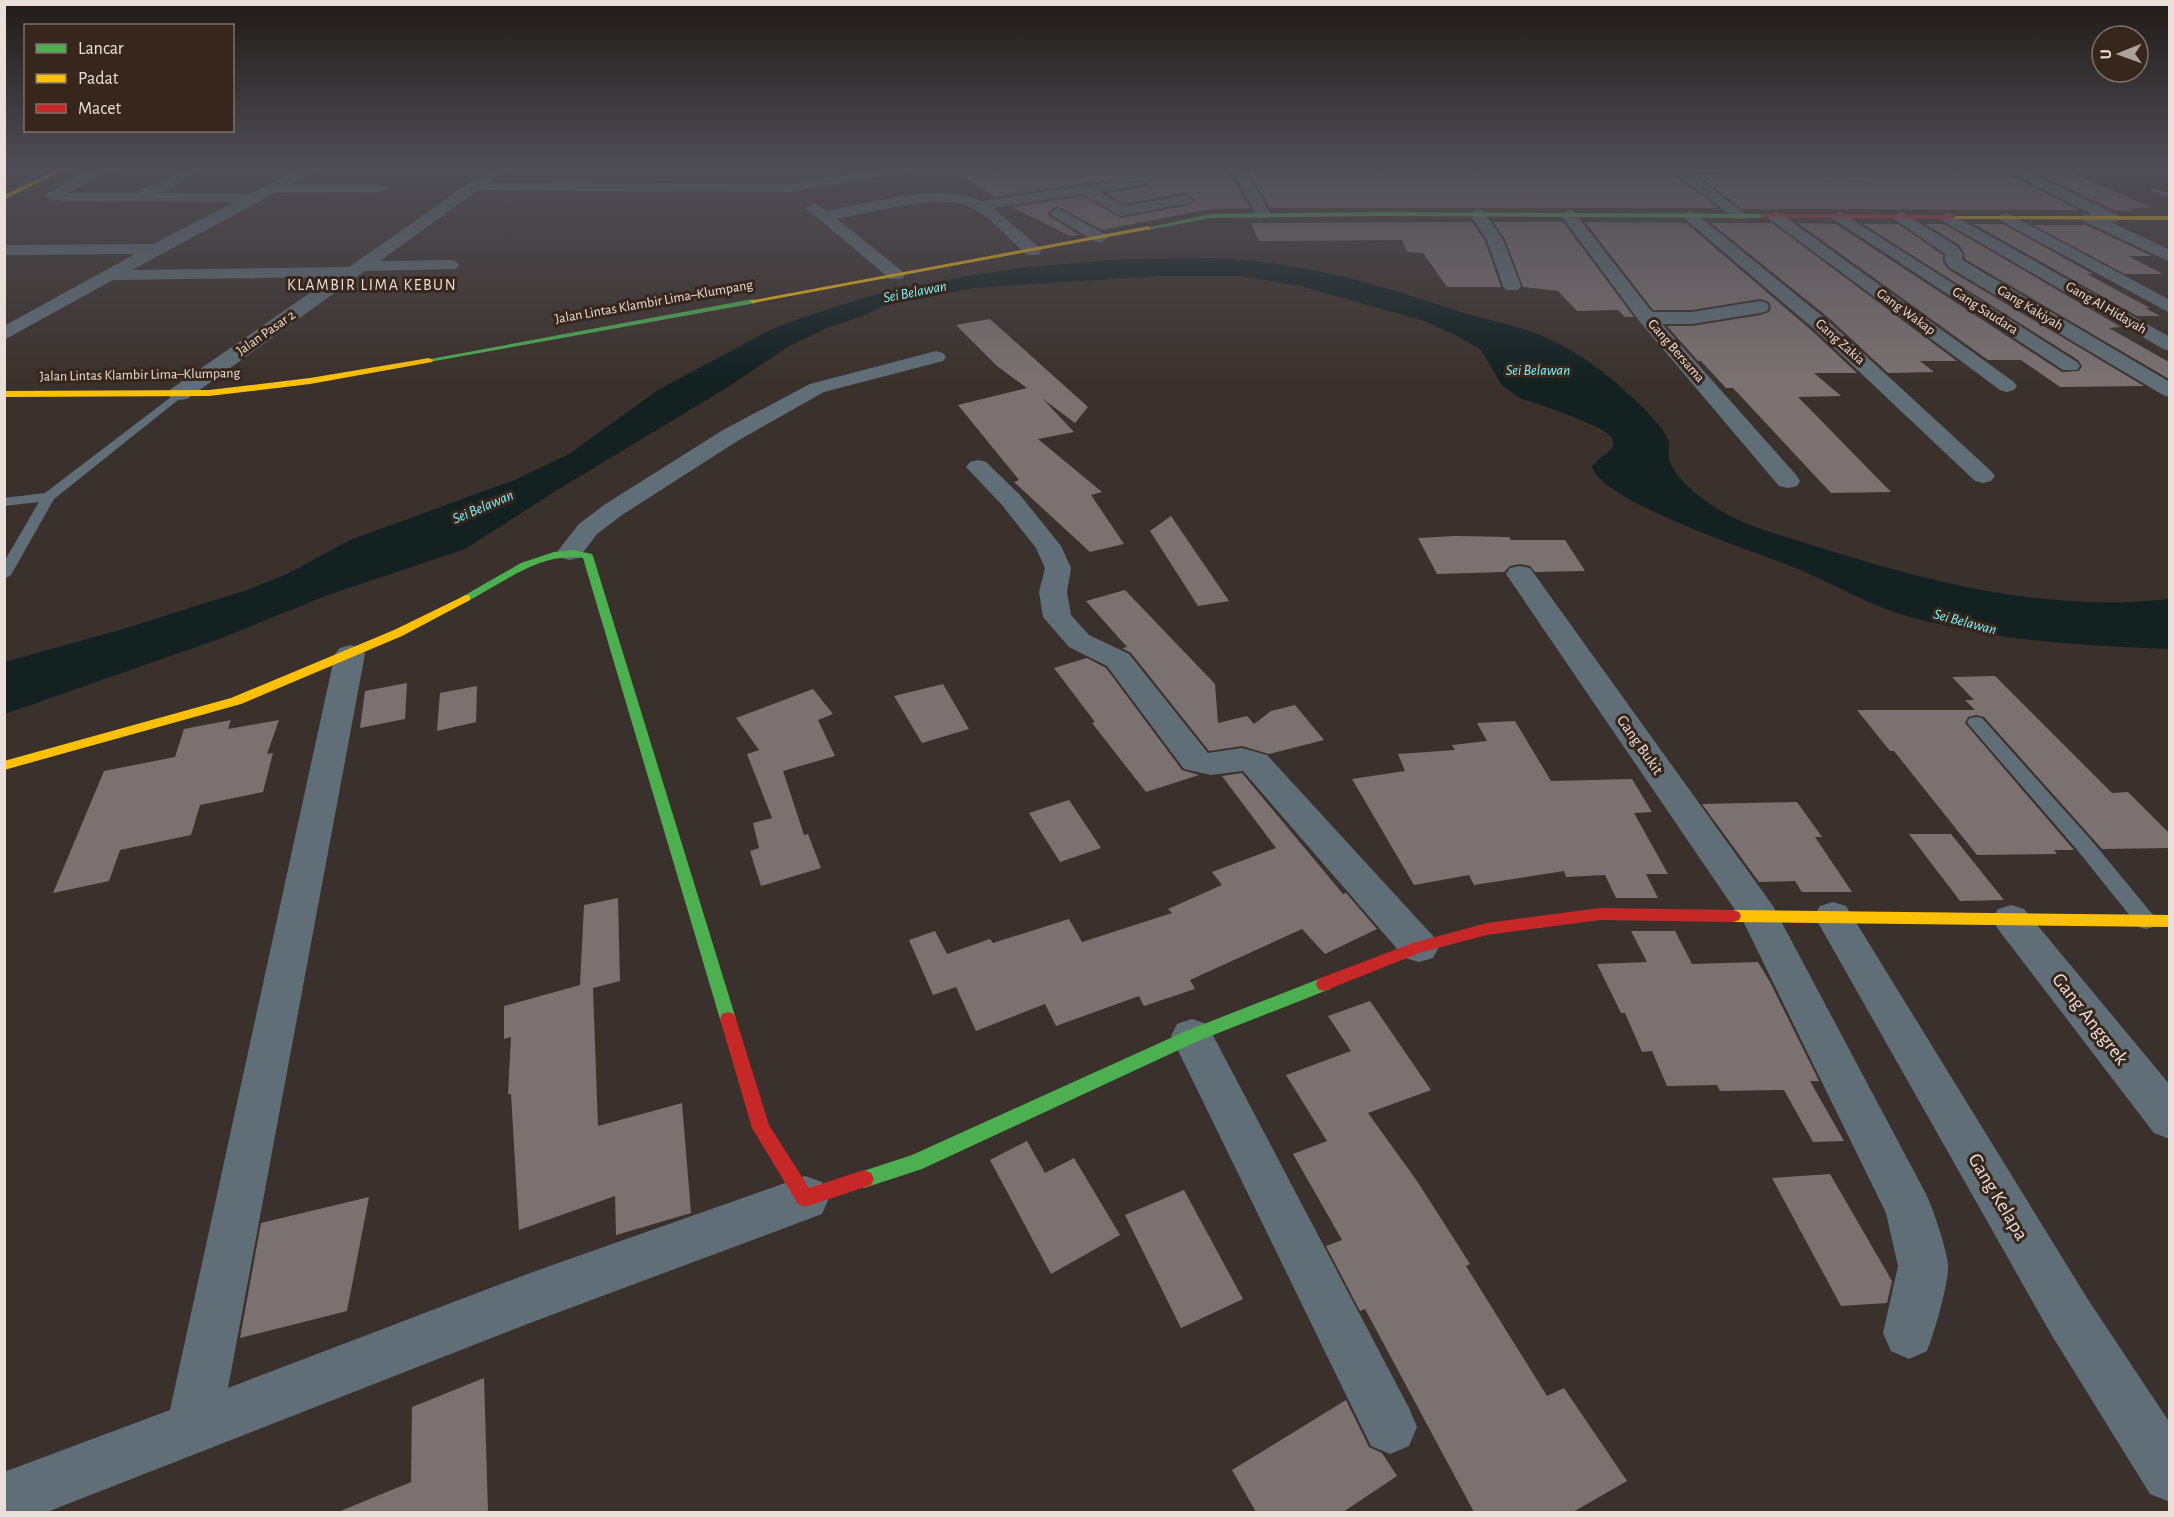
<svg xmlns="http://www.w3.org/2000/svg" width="2174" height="1517" font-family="'Alegreya Sans',sans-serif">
  <rect width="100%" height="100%" fill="#3b312c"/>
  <path fill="#132121" d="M1218,258C1307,263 1377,284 1461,312C1483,319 1505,323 1527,330C1561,341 1595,364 1622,388C1637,402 1658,420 1668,439C1671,447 1667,453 1669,459C1676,481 1703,500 1721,511C1750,528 1784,536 1815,546C1928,582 2050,613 2169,599V649C2095,646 2021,643 1949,626C1933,623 1916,619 1900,614C1864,602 1831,583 1796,568C1759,553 1602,502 1592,467C1596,459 1607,455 1613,447C1613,446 1613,439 1612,438C1605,425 1537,404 1520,398L1502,385L1481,350L1459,337L1425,321L1300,286L1240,276H1160L973,288L882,306L868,314L827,328L789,346L728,387L554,492L465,549L328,595L219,639L5,714V662L123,629L250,589L289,573L350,540L517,479L569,454L658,390L770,330L807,316L877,294L966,276L1027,267L1125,259Z"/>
  <g fill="#7b7171">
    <polygon points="1022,168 1226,168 1250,208 1210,209 1102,230 1057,206 1049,211 1048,215 1079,235 1070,236 1012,207 1083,196 1121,218 1190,205 1195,200 1185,193 1124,204 1107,193 1148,186 1152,180 1143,175 995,197 964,177"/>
    <polygon points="1246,168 1379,168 1383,174 1478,174 1473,168 1668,170 1718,208 1270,208"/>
    <polygon points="1813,169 1828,177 1957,175 1950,171 2001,171 2079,210 1742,209 1698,175 1725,174 1733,170"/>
    <polygon points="2030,170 2064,170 2151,207 2128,208 2135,211 2114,210"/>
    <polygon points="1472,222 1485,241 1501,287 1447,287 1423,253 1407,252 1402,240 1259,241 1251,223"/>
    <polygon points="1493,222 1563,222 1634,317 1625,317 1618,310 1577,311 1558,291 1523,287 1505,239"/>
    <polygon points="1585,222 1686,223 1811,330 1857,373 1814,373 1841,396 1798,397 1891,492 1831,493 1733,388 1726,388 1701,361 1698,361 1667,326 1692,326 1761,315 1769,312 1771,308 1769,302 1760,299 1692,310 1653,310"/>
    <polygon points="1711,223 1772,223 1957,361 1920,361 1934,372 1888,373 1829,318"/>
    <polygon points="1798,223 1836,224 2062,372 2079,371 2082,366 2078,360 1863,224 1898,224 1943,255 1943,262 1949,270 2144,386 2060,387 2021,360 1988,360"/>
    <polygon points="1925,224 1944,224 2121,327 2109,328 2169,362 2169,379 1965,259 1965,254 1958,244"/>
    <polygon points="1974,224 2003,224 2093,274 2087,274 2150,308 2145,308 2160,316 2137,316"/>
    <polygon points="2033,225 2086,225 2152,256 2128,256 2163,274 2125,274"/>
    <polygon points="990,319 1088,407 1075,423 1043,399 1074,432 1038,439 1102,492 1091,495 1124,544 1090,552 1014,482 1019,480 958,405 1027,388 997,366 956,325"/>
    <polygon points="1171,516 1229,601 1198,606 1150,531"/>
    <polygon points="1455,536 1509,537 1511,540 1565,540 1585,571 1535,572 1530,566 1520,564 1510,566 1504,572 1437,574 1418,538"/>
    <polygon points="1125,590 1215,684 1218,723 1247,716 1254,724 1271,711 1295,705 1324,740 1269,754 1242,746 1209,751 1131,653 1122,648 1127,647 1086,601"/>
    <polygon points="1087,658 1106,668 1182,770 1199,775 1146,792 1092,723 1095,722 1054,668"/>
    <polygon points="1995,676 2112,793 2128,792 2169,833 2169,848 2102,849 1984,717 1976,715 1968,717 1965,723 2074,850 2054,850 2057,854 1977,855 1894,751 1890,751 1857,710 1975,710 1965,700 1974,700 1952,677"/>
    <polygon points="407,683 405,719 360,728 365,691"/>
    <polygon points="943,684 969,729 922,743 894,696"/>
    <polygon points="477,686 476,722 437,731 440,693"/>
    <polygon points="813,689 833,714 818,720 835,756 783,771 804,835 808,834 821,868 761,886 750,851 759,848 753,823 772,818 747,754 759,750 736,718"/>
    <polygon points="231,720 228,729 279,720 267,754 273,753 263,792 200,805 191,835 120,850 109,881 53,893 104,771 175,757 184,729"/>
    <polygon points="1515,721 1551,781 1632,779 1652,812 1634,813 1668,874 1646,874 1658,898 1616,898 1605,875 1566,877 1564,871 1474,885 1469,875 1414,885 1352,779 1405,771 1398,754 1455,750 1452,745 1487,741 1477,723"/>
    <polygon points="1242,773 1343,894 1346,893 1377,929 1325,954 1302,929 1190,980 1195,989 1144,1006 1139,996 1056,1026 1045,1004 976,1031 956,987 933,995 909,940 935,931 947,954 990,939 993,943 1069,919 1082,942 1172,913 1168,909 1222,885 1212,872 1276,848 1222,776"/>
    <polygon points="1069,800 1101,848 1060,862 1029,813"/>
    <polygon points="1797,802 1822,837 1815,837 1852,892 1802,892 1795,881 1759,882 1702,804"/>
    <polygon points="1909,834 1951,834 2004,900 1960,901"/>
    <polygon points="618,898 620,981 593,988 598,1126 682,1103 691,1213 616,1235 615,1196 519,1230 511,1094 508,1094 511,1037 504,1039 504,1006 580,985 584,905"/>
    <polygon points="1631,931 1675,931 1692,964 1758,962 1770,982 1819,1081 1810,1081 1844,1141 1813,1142 1784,1090 1720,1091 1717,1085 1667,1086 1652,1051 1642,1052 1625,1013 1621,1013 1597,964 1647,962"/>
    <polygon points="1370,1001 1431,1090 1368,1113 1417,1181 1470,1264 1466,1266 1547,1396 1564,1388 1627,1481 1573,1512 1474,1512 1365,1309 1360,1311 1326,1246 1342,1240 1293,1154 1327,1141 1286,1075 1351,1051 1328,1016"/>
    <polygon points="1027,1141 1045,1173 1074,1158 1120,1235 1051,1274 990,1160"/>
    <polygon points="1830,1174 1892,1281 1887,1303 1841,1306 1772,1178"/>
    <polygon points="1184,1190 1243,1299 1181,1328 1125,1215"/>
    <polygon points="369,1197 347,1311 240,1338 261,1223"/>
    <polygon points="484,1378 488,1512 338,1512 411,1482 412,1407"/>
    <polygon points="1346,1400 1369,1447 1382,1453 1397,1476 1343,1512 1256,1512 1232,1470"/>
  </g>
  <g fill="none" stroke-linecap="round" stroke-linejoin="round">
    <g fill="#606f77" fill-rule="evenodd">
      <polygon points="2151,188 2170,193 2170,198 2151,192"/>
      <polygon points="179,391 185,394 183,396 54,499 11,575 4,579 4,562 39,502 4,506 4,498 45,493"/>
      <polygon points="1976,717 1982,718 2092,841 2153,915 2156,921 2153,927 2146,929 2139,927 2078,851 1970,726 1967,722 1970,718"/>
    </g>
    <g fill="#606f77" fill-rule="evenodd">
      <polygon points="95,168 114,168 68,193 138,193 140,189 162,182 184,168 198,170 172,188 157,193 250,194 301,168 319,168 291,184 381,184 388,188 381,192 275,193 132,270 349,267 469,183 492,170 499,174 490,182 790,184 880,168 914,168 907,172 790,192 478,190 380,261 450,260 456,261 459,265 456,269 365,271 187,399 179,400 171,399 168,394 171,389 333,277 113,280 4,340 4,326 135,254 4,255 4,245 153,244 234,202 60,201 46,198 44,195"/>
      <polygon points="1228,168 1243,168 1248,174 1271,215 1268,218 1258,218 1237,179"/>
      <polygon points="1669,168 1732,168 1725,172 1692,173 1748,216 1745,219 1735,219"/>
      <polygon points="2001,168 2020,168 2118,215 2120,218 2118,221 2111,222 2170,250 2170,262 2083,221 2081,218 2083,215 2091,214"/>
      <path d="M1143,177L1148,178L1150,181L1148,184L1100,192L1124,206L1185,195L1193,200L1190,203L1121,216L1083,194L993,208L1039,247L1041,251L1039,255H1027C1008,238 989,215 966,205C939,194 867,213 837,219L902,271L905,275L902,279H890L806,208L814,203L827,211C871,203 939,182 981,201Z"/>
      <polygon points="1058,208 1106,235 1108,238 1100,243 1094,241 1053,216 1050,213"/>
      <polygon points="1478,209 1483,211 1503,240 1521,286 1518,290 1506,290 1503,286 1487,240 1470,214"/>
      <polygon points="1569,210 1574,212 1652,312 1692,312 1760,301 1767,303 1769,307 1767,311 1760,313 1692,324 1662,324 1797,476 1800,481 1797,486 1788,488 1779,486 1640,322 1561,215"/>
      <polygon points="1690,211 1695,213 1827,320 1991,471 1995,476 1991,481 1983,483 1975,481 1813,328 1685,219 1682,216 1685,213"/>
      <polygon points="1776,212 1781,214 2014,382 2017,386 2014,390 2007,392 2000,390 1771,220 1768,217"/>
      <polygon points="1840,212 2077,362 2080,366 2077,370 2063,370 1835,220 1832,217"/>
      <polygon points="1901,212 1957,246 1963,255 1962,260 2170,382 2170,397 2163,395 1950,268 1945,261 1945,254 1896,220 1893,217"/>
      <polygon points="1949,213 2170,337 2170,351 2163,349 1943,221 1941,218 1943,215"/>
      <polygon points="2007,213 2170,300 2170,313 2001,221 1999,218 2001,215"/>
      <polygon points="936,351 943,353 946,357 943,361 824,392 739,440 622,515 597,534 579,558 570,560 561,558 557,552 579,524 604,505 723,430 810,384"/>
      <polygon points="978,460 986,462 1020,495 1061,546 1071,568 1067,592 1071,615 1089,635 1129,654 1208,753 1242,748 1267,755 1433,936 1439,947 1433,958 1419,962 1405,958 1243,771 1211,775 1184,769 1107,666 1069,647 1043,617 1039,592 1045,568 1036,548 1002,505 966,467 970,462"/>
      <path d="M1520,566L1530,568L1773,906L1926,1194C1934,1212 1946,1246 1948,1265C1949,1283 1934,1334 1927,1351L1909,1359L1891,1351L1883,1333L1898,1266L1886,1213L1744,923L1506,574L1510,568Z"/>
      <polygon points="350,645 360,648 365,654 228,1388 530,1273 805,1176 822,1182 829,1198 822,1214 530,1323 47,1512 4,1512 4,1472 170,1410 335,654 340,648"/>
      <polygon points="1833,902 1846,906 2087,1298 2170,1423 2170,1502 2150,1494 2051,1334 1820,926 1814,916 1820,906"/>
      <polygon points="2011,905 2024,909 2170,1085 2170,1139 2154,1133 1998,929 1992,919 1998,909"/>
      <polygon points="1192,1019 1207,1024 1409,1408 1417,1427 1409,1446 1390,1454 1371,1446 1171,1036 1177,1024"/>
    </g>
    <g fill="#4caf50" fill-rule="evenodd">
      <polygon points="1383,212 1762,214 1765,216 1762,218 1383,216 1210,218 1149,230 1146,228 1210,214"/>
      <polygon points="753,299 757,301 756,303 429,362 425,360"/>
      <path d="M573,550L592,554L593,556L736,1019L734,1024L728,1026L722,1024L720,1019L583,558C543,551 504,582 470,600L466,601L460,598L521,563L554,552Z"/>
      <polygon points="1324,977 1330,979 1332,984 1330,989 1198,1041 922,1169 864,1188 857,1185 854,1179 857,1173 912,1155 1186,1031"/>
    </g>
    <g fill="#ffc107" fill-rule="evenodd">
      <polygon points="60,168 68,168 4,200 4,195"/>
      <polygon points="1951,216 2170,216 2170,220 1953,219"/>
      <polygon points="1149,226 1151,229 753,303 749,301"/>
      <polygon points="429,358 433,360 432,362 310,384 209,396 4,397 4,391 209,390 310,378"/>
      <polygon points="466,595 470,596 470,600 402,636 241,704 4,770 4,761 231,698 394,630"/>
      <polygon points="1733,910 2170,915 2170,927 1733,922 1727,920 1725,916 1727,912"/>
    </g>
    <g fill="#c62828" fill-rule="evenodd">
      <polygon points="1762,214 1953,215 1956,217 1953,219 1760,217"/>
      <polygon points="1600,908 1733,910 1739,912 1741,916 1739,920 1733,922 1600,920 1487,935 1422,952 1324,991 1318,989 1316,984 1318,979 1413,943 1487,923"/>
      <polygon points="728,1012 734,1014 736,1019 769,1125 809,1188 864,1170 871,1173 874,1179 871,1185 805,1207 798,1204 752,1128 720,1019 722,1014"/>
    </g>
  </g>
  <linearGradient id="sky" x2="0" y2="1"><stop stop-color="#201b18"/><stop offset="0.44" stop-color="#4f4e56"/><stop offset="1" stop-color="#4f4e56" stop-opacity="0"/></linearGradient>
  <rect width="2174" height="381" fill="url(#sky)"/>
  <g text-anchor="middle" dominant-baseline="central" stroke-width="6" stroke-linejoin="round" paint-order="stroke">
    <g font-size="14" fill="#ebdfd9" stroke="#37261c">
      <text transform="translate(654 302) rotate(-10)">Jalan Lintas Klambir Lima–Klumpang</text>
      <text transform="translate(2030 308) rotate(31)">Gang Kakiyah</text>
      <text transform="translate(2106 308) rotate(30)">Gang Al Hidayah</text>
      <text transform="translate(1985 311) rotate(33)">Gang Saudara</text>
      <text transform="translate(1906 312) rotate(36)">Gang Wakap</text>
      <text transform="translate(266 333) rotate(-35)">Jalan Pasar 2</text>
      <text transform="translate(1840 342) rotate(42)">Gang Zakia</text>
      <text transform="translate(1676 351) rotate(49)">Gang Bersama</text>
      <text transform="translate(140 375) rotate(-1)">Jalan Lintas Klambir Lima–Klumpang</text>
    </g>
    <g font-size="15" font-style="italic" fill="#7af2fc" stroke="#37261c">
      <text transform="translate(915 292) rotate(-11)">Sei Belawan</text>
      <text x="1538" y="370">Sei Belawan</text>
      <text transform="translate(483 507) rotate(-23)">Sei Belawan</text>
      <text transform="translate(1965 622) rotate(15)">Sei Belawan</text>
    </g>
    <g font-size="16" letter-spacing="1.5" fill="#ebdfd9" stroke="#37261c">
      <text x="372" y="285">KLAMBIR LIMA KEBUN</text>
    </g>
    <g font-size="16" fill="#ebdfd9" stroke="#37261c">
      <text transform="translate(1640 745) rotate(55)">Gang Bukit</text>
    </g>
    <g font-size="20" fill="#ebdfd9" stroke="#37261c">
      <text transform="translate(2090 1019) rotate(52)">Gang Anggrek</text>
      <text transform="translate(1998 1197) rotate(59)">Gang Kelapa</text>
    </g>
  </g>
  <rect width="2174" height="1517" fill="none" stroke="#ebdfd9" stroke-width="12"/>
  <rect x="24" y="24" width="210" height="108" fill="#37261c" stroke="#7f7068" stroke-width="1.5"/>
  <rect x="36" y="44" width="30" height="9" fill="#4caf50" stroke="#7f7068" stroke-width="1.5"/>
  <text x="78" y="54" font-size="18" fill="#ebdfd9">Lancar</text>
  <rect x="36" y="74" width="30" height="9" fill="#ffc107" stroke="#7f7068" stroke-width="1.5"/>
  <text x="78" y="84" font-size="18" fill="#ebdfd9">Padat</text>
  <rect x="36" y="104" width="30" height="9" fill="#c62828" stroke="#7f7068" stroke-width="1.5"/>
  <text x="78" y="114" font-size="18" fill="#ebdfd9">Macet</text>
  <g transform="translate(2120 54) rotate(269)"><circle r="28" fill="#37261c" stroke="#7f7068" stroke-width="1.5"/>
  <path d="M0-4.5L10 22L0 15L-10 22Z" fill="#ada29c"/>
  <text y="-9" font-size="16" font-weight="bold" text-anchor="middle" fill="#ebdfd9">U</text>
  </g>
</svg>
